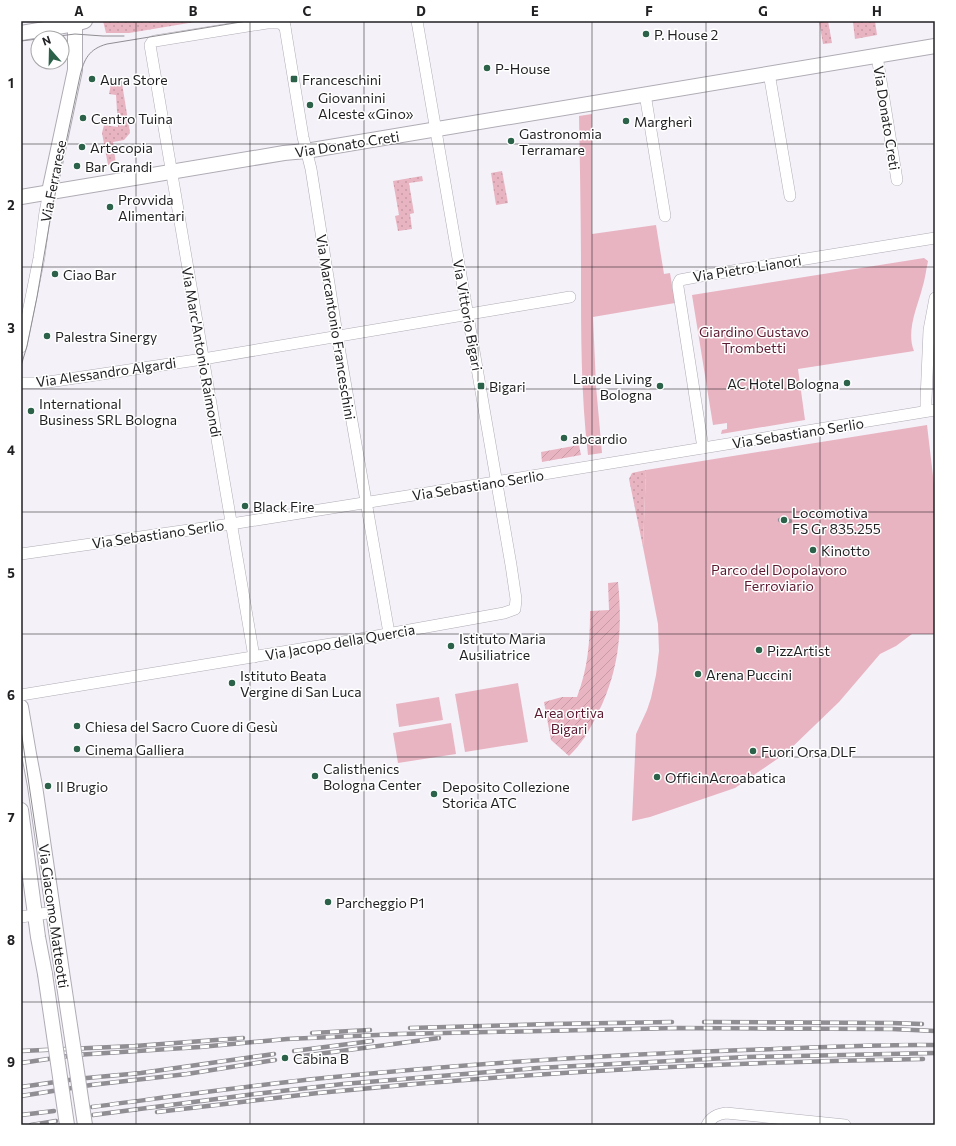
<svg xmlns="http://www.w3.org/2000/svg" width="956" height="1146" font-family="Commissioner,sans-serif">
  <defs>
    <pattern id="grass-dots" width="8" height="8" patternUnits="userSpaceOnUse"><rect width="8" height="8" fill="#e8b4c1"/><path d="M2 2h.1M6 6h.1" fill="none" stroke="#c79aa6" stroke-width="1.8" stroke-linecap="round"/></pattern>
    <pattern id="garden-furrows" width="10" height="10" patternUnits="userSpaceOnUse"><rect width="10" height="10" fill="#e8b4c1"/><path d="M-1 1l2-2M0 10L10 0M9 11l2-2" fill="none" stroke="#c79aa6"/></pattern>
  </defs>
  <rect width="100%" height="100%" fill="#f4f1f9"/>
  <g fill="url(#grass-dots)">
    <polygon points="103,21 201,21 129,33 106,33"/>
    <polygon points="819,21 828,21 832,43 823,44"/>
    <polygon points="860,21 875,21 877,35 855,39 853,22"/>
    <polygon points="121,77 130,133 124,140 113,142 116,164 108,165 102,133 104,125 118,127 116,95 109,94 112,79"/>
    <polygon points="502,171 508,203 496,205 491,173"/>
    <polygon points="422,176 423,181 409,183 414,213 410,214 412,229 398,231 395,216 399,215 393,181"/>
    <polygon points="646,470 643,547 629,479 632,473"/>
  </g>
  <g fill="#e8b4c1">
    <path d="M592,114V234L656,225L664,274L670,273L675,303L593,317L596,386L602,453L588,455C581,395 581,335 581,275C581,222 580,169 579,116Z"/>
    <path d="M924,258L928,261C926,270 925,280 922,289C917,308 906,331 914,351L798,369L805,420L721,434L722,430L727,429V423L713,425L692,295Z"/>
    <polygon points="927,425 935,493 935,634 912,634 896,646 880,654 839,702 786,753 735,788 650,817 632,821 636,734 647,710 651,698 656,675 659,651 658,624 643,547 646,470"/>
    <polygon points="518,683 528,742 465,752 455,694"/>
    <polygon points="439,697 443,720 399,727 396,704"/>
    <polygon points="451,723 456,754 398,763 393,733"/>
  </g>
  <g fill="url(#garden-furrows)">
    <polygon points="579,445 581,455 542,462 541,452"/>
    <path d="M618,582C623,634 619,674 594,721C591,726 588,732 585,737C580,744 575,750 569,756L551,740L544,702L562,697H577C588,668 590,642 590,611L609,610L608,583Z"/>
  </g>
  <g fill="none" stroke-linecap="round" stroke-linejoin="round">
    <defs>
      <g id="minor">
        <polyline points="284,21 303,137 311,169 339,347 389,633"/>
        <polyline points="877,56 897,180"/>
        <polyline points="769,73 790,196"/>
        <polyline points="645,94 665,216"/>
        <polyline points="21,347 39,258 45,212 49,192"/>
        <polyline points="21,383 40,383 55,381 203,359 570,297"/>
        <polyline points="926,411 926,400 929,330 935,298"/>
        <polyline points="703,448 678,287 678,284 680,280 701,276 935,238"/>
        <polyline points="21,554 231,524 483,484 935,410"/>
        <polyline points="254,657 150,45 152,42 155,41 267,23 280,23 285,27"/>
        <polyline points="21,695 343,642 504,613 515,609 516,599 511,565 417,21"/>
        <polyline points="21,917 54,912"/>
        <path d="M707,1125C711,1117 717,1114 726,1113L845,1125"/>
      </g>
      <g id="major">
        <polyline points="21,33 75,24 85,21"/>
        <polyline points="49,192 75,70 75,24"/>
        <polyline points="21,197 284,153 306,151 935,46"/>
        <polyline points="21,707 29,754 35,786 62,972"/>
        <polyline points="21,810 38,937 45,974"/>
      </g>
    </defs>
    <use href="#minor" stroke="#b0acb5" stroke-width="12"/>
    <use href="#major" stroke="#b0acb5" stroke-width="16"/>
    <use href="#minor" stroke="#fff" stroke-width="11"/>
    <use href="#major" stroke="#fff" stroke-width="14"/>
    <g stroke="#908e93" stroke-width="1">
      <polyline points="43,38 75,34 103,36 124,36"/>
      <polyline points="21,41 38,39"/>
      <path d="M21,366L27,346L37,297L52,209L80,76C84,59 89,49 107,44L247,21"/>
      <polyline points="21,730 79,1125"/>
    </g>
    <defs>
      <g id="rail">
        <polyline points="780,520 790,521"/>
        <polyline points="704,1022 892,1023 922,1024"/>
        <polyline points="410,1028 551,1024 672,1022"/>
        <polyline points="312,1033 370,1030"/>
        <polyline points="21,1051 135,1046 243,1038"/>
        <polyline points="294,1051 372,1041"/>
        <polyline points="295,1057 439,1038"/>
        <polyline points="21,1063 75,1055 200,1047 287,1039 399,1034 678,1028 892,1029 935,1031"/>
        <polyline points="21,1087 76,1079 141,1073 274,1054"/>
        <polyline points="21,1096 91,1085 187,1074 275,1060"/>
        <path d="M92,1107C169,1097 246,1086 324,1078C463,1064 604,1055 744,1050C808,1048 871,1044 935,1045"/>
        <path d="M157,1112C211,1106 264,1099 318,1093C519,1073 721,1062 923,1059"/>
        <polyline points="21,1115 54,1111"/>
        <polyline points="93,1115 255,1094 343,1084 538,1068 746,1057 935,1053"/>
        <polyline points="31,1125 56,1121"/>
      </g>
    </defs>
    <use href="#rail" stroke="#908e93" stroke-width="4.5"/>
    <use href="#rail" stroke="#fff" stroke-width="3" stroke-dasharray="9" stroke-linecap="butt"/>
    <defs>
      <g id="major-bridge">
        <polyline points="62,972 85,1125"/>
        <polyline points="45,974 67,1125"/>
      </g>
    </defs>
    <use href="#major-bridge" stroke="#b0acb5" stroke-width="16" stroke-linecap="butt"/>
    <use href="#major-bridge" stroke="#fff" stroke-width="14"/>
  </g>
  <path fill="none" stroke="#201f22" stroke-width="1" stroke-opacity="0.55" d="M136,21V1125M250,21V1125M364,21V1125M478,21V1125M592,21V1125M706,21V1125M820,21V1125M21,144H935M21,267H935M21,389H935M21,512H935M21,634H935M21,757H935M21,879H935M21,1002H935"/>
  <g fill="#2c6249" stroke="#fff" stroke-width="1.5">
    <circle cx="646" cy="34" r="4"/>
    <circle cx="487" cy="68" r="4"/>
    <circle cx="92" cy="79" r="4"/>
    <rect x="290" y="75" width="8" height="8" rx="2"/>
    <circle cx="310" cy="105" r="4"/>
    <circle cx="83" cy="118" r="4"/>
    <circle cx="626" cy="121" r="4"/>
    <circle cx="511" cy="141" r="4"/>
    <circle cx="82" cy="147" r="4"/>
    <circle cx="77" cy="166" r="4"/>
    <circle cx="110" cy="207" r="4"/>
    <circle cx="55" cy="274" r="4"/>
    <circle cx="47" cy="336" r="4"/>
    <circle cx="847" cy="383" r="4"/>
    <rect x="477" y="382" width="8" height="8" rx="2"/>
    <circle cx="660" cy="386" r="4"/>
    <circle cx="31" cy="411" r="4"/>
    <circle cx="564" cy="438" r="4"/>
    <circle cx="245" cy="506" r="4"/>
    <circle cx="784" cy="520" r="4"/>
    <circle cx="813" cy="550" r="4"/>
    <circle cx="451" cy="646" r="4"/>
    <circle cx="759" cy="650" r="4"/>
    <circle cx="698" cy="674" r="4"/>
    <circle cx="232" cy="683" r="4"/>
    <circle cx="77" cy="726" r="4"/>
    <circle cx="77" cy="749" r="4"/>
    <circle cx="753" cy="751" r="4"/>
    <circle cx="315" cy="776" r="4"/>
    <circle cx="657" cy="777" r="4"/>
    <circle cx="48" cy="786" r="4"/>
    <circle cx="434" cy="794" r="4"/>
    <circle cx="328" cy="902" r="4"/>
    <circle cx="285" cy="1058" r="4"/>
  </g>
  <g text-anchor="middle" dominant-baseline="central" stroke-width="3" stroke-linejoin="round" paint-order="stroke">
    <g font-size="14" fill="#201f22" stroke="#fff" text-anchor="start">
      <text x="654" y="34">P. House 2</text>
      <text x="495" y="68">P-House</text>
      <text x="100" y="79">Aura Store</text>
      <text x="302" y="79">Franceschini</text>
      <text x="318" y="97">Giovannini<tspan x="318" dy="16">Alceste «Gino»</tspan></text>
      <text x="91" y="118">Centro Tuina</text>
      <text x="634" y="121">Margherì</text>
      <text x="519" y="133">Gastronomia<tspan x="519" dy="16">Terramare</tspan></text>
      <text x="90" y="147">Artecopia</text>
      <text x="85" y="166">Bar Grandi</text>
      <text x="118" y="199">Provvida<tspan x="118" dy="16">Alimentari</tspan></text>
      <text x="63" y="274">Ciao Bar</text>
      <text x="55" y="336">Palestra Sinergy</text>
      <text x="652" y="378" text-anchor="end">Laude Living<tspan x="652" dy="16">Bologna</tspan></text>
      <text x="839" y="383" text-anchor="end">AC Hotel Bologna</text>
      <text x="489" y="386">Bigari</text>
      <text x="39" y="403">International<tspan x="39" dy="16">Business SRL Bologna</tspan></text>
      <text x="572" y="438">abcardio</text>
      <text x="253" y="506">Black Fire</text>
      <text x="792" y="512">Locomotiva<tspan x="792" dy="16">FS Gr 835.255</tspan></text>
      <text x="821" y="550">Kinotto</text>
      <text x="459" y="638">Istituto Maria<tspan x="459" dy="16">Ausiliatrice</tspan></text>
      <text x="767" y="650">PizzArtist</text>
      <text x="706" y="674">Arena Puccini</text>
      <text x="240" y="675">Istituto Beata<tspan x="240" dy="16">Vergine di San Luca</tspan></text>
      <text x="85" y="726">Chiesa del Sacro Cuore di Gesù</text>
      <text x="85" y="749">Cinema Galliera</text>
      <text x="761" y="751">Fuori Orsa DLF</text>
      <text x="323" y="768">Calisthenics<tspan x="323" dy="16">Bologna Center</tspan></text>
      <text x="665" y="777">OfficinAcroabatica</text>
      <text x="56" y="786">Il Brugio</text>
      <text x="442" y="786">Deposito Collezione<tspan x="442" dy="16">Storica ATC</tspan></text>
      <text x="336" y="902">Parcheggio P1</text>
      <text x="293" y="1058">Cabina B</text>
    </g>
    <g font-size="14" fill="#201f22" stroke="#fff">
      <text transform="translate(887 118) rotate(81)">Via Donato Creti</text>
      <text transform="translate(347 144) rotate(-9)">Via Donato Creti</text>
      <text transform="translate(53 181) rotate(-79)">Via Ferrarese</text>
      <text transform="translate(747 268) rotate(-9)">Via Pietro Lianori</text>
      <text transform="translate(468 315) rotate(80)">Via Vittorio Bigari</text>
      <text transform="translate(336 327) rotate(81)">Via Marcantonio Franceschini</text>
      <text transform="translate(202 352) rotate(80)">Via Marc'Antonio Raimondi</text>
      <text transform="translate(106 372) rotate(-8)">Via Alessandro Algardi</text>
      <text transform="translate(798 433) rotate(-9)">Via Sebastiano Serlio</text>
      <text transform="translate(478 485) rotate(-9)">Via Sebastiano Serlio</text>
      <text transform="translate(158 534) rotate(-8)">Via Sebastiano Serlio</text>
      <text transform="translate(340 642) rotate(-10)">Via Jacopo della Quercia</text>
      <text transform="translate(54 916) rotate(82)">Via Giacomo Matteotti</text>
    </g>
    <g font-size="14" fill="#5b1a31" stroke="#fff">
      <text x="754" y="331">Giardino Gustavo<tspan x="754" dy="16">Trombetti</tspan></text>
      <text x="779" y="569">Parco del Dopolavoro<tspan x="779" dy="16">Ferroviario</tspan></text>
      <text x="569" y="712">Area ortiva<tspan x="569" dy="16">Bigari</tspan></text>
    </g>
  </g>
  <rect width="956" height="1146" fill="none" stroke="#ffffff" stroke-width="44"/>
  <g transform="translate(50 50) rotate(340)"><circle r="19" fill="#ffffff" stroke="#a6a5a7"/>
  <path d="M0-3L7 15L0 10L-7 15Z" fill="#2c6249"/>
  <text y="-6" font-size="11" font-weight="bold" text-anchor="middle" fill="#201f22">N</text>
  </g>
  <rect x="22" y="22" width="912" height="1102" fill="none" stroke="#201f22" stroke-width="1.5"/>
  <g font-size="13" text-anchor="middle" font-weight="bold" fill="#201f22">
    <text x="79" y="16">A</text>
    <text x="193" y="16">B</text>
    <text x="307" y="16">C</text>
    <text x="421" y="16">D</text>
    <text x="535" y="16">E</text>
    <text x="649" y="16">F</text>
    <text x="763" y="16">G</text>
    <text x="877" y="16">H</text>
    <text x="11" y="88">1</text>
    <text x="11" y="210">2</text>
    <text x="11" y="333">3</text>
    <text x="11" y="455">4</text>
    <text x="11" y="578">5</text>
    <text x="11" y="700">6</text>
    <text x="11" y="822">7</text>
    <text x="11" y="945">8</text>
    <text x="11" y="1067">9</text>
  </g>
</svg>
